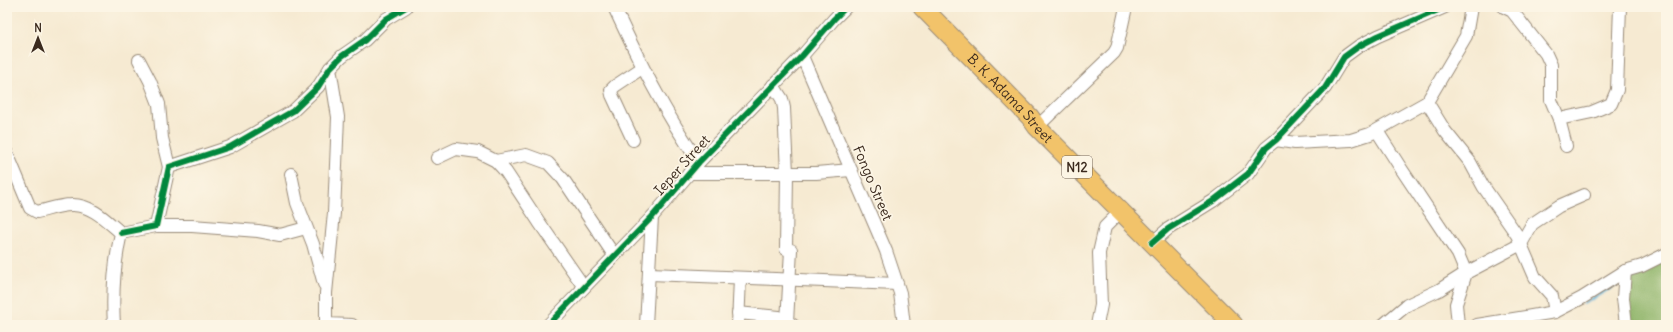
<svg xmlns="http://www.w3.org/2000/svg" width="1673" height="332" font-family="Delius,sans-serif">
  <rect width="100%" height="100%" fill="#fcf5e5"/>
  <filter id="ink" filterUnits="userSpaceOnUse"><feTurbulence type="fractalNoise" baseFrequency=".025" numOctaves="2"/><feDisplacementMap in="SourceGraphic" scale="8" xChannelSelector="R" yChannelSelector="G"/><feConvolveMatrix kernelMatrix="1 2 1 2 8 2 1 2 1" color-interpolation-filters="sRGB"/></filter>
  <filter id="wash" filterUnits="userSpaceOnUse"><feTurbulence type="fractalNoise" baseFrequency=".012" numOctaves="4" result="noise"/><feDisplacementMap in="SourceGraphic" scale="16" xChannelSelector="R" yChannelSelector="G"/><feGaussianBlur stdDeviation="0.9" result="paint"/><feColorMatrix in="noise" values="0 0 0 0 0 0 0 0 0 0 0 0 0 0 0 0 0 1.4 0 .05"/><feComposite in="paint" operator="in"/></filter>
  <g filter="url(#wash)">
    <rect width="100%" height="100%" fill="#f6ead2"/>
    <polygon fill="#90b56a" stroke="#667044" points="1666,257 1666,325 1630,325 1625,278"/>
    <g fill="none" stroke-linecap="round" stroke-linejoin="round">
      <g stroke="#5eb4db" stroke-width="3">
        <polyline points="1628,279 1645,271"/>
        <polyline points="1584,303 1621,282"/>
        <polyline points="1516,325 1538,321"/>
      </g>
    </g>
  </g>
  <g filter="url(#ink)">
    <g fill="none" stroke-linecap="round" stroke-linejoin="round">
      <defs>
        <g id="minor">
          <path d="M614,7C639,61 665,114 699,162"/>
          <polyline points="1504,7 1512,11 1546,54 1551,65 1551,100 1559,119 1566,146"/>
          <polyline points="802,56 886,251 900,293 904,325"/>
          <polyline points="139,60 150,81 159,104 162,138 169,167"/>
          <polyline points="330,68 338,117 334,213 326,293 326,324 352,325"/>
          <polyline points="773,85 782,99 784,108 787,173 786,249 791,250 787,322"/>
          <polyline points="1427,102 1445,131 1470,162 1483,186 1517,235 1535,277 1552,296 1555,312"/>
          <polyline points="1559,119 1592,112 1611,104 1617,90 1620,7"/>
          <polyline points="1037,127 1114,53 1117,48 1126,7"/>
          <polyline points="1377,131 1402,170 1458,254 1466,273 1439,290 1407,305 1383,325"/>
          <polyline points="633,140 612,95 611,90 615,86 642,68"/>
          <polyline points="1276,140 1295,143 1351,140 1370,134 1427,102 1466,36 1471,7"/>
          <path d="M7,153L30,208L37,212C47,210 60,205 71,205C91,204 107,221 121,233C114,264 112,294 114,325"/>
          <polyline points="437,158 456,149 478,152 496,161 506,172 539,222 584,287"/>
          <polyline points="496,161 526,155 548,163 563,179 614,255"/>
          <polyline points="689,173 816,173 851,170"/>
          <polyline points="291,174 297,203 313,244 324,284"/>
          <polyline points="156,226 192,226 258,231 280,235 306,228"/>
          <polyline points="121,233 156,226 169,167 230,147 293,111 318,87 330,68 342,56 365,40 386,19 406,7"/>
          <polyline points="1152,243 1168,229 1213,201 1248,174 1266,148 1276,140 1325,88 1344,57 1359,46 1378,36 1445,7"/>
          <polyline points="1625,271 1623,298 1626,325"/>
          <polyline points="650,274 897,284"/>
          <polyline points="738,313 779,317 793,325"/>
          <polyline points="548,325 652,217 699,162 802,56 834,19 846,7"/>
          <polyline points="646,325 652,217"/>
          <polyline points="738,325 740,278"/>
          <polyline points="1097,325 1101,305 1099,253 1105,227 1121,211"/>
          <polyline points="1458,325 1456,304 1466,273 1521,244 1532,224 1559,206 1584,195"/>
          <polyline points="1477,325 1555,312 1582,298 1625,271 1642,266 1666,254"/>
        </g>
        <g id="highway">
          <path id="s1" d="M922,7L1030,117L1037,127L1234,325"/>
        </g>
      </defs>
      <use href="#minor" stroke="#988a78" stroke-width="14"/>
      <use href="#highway" stroke="#988a78" stroke-width="20"/>
      <use href="#minor" stroke="#fff" stroke-width="12"/>
      <use href="#highway" stroke="#f2c36a" stroke-width="18"/>
      <defs>
        <g id="cycleway">
          <polyline points="121,233 156,226 169,167 230,147 293,111 318,87 330,68 342,56 365,40 386,19 406,7"/>
          <polyline points="1152,243 1168,229 1213,201 1248,174 1266,148 1276,140 1325,88 1344,57 1359,46 1378,36 1445,7"/>
          <polyline points="548,325 652,217 699,162 802,56 834,19 846,7"/>
        </g>
      </defs>
      <use href="#cycleway" stroke="#fcf5e5" stroke-width="8"/>
      <use href="#cycleway" stroke="#00873e" stroke-width="6"/>
    </g>
  </g>
  <g text-anchor="middle" dominant-baseline="central" stroke-width="3.5" stroke-linejoin="round" paint-order="stroke">
    <rect fill="#fcf5e5" stroke="#75675a" stroke-width="1" x="1062" y="156" width="30" height="22" rx="3"/>
    <g font-size="13" font-weight="bold" fill="#3b2a1e">
      <text x="1077" y="167">N12</text>
    </g>
    <g font-size="14" fill="#3b2a1e" stroke="#fcf5e5">
      <text stroke="none"><textPath href="#s1" startOffset="127">B. K. Adama Street</textPath></text>
      <text transform="translate(682 165) rotate(-48)">Ieper Street</text>
      <text transform="translate(873 183) rotate(67)">Fongo Street</text>
    </g>
  </g>
  <rect width="1673" height="332" fill="none" stroke="#fcf5e5" stroke-width="24"/>
  <g transform="translate(38 38)" stroke="#fcf5e5" stroke-width="3" paint-order="stroke">
  <path d="M0-3L7 15L0 10L-7 15Z" fill="#3b2a1e"/>
  <text y="-6" font-size="11" font-weight="bold" text-anchor="middle" fill="#3b2a1e">N</text>
  </g>
</svg>
